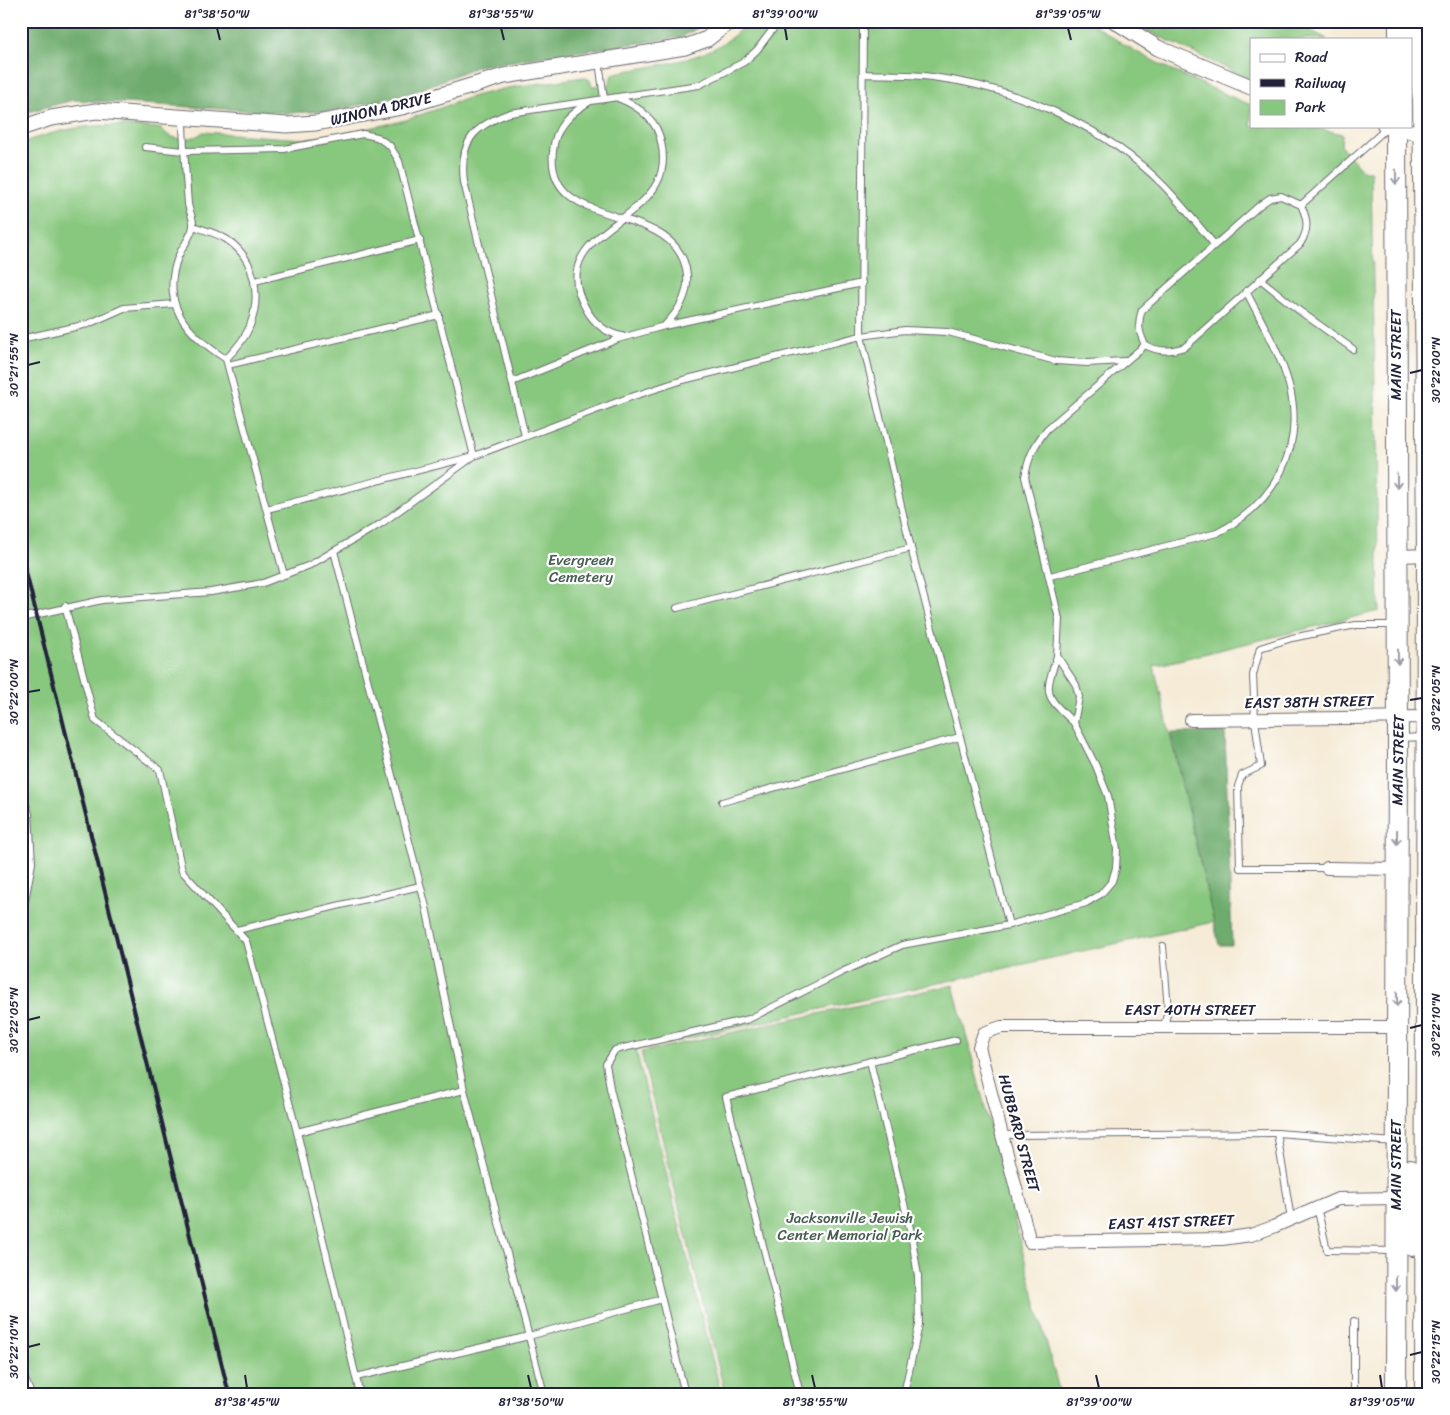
<svg xmlns="http://www.w3.org/2000/svg" width="1450" height="1415" font-family="Sriracha,sans-serif">
  <rect width="100%" height="100%" fill="#fff"/>
  <filter id="ink" filterUnits="userSpaceOnUse"><feTurbulence type="fractalNoise" baseFrequency=".02" numOctaves="2"/><feDisplacementMap in="SourceGraphic" scale="10" xChannelSelector="R" yChannelSelector="G"/><feConvolveMatrix kernelMatrix="1 2 1 2 8 2 1 2 1" color-interpolation-filters="sRGB"/></filter>
  <filter id="wash" filterUnits="userSpaceOnUse"><feTurbulence type="fractalNoise" baseFrequency=".0096" numOctaves="4" result="noise"/><feDisplacementMap in="SourceGraphic" scale="20" xChannelSelector="R" yChannelSelector="G"/><feGaussianBlur stdDeviation="1.12" result="paint"/><feColorMatrix in="noise" values="0 0 0 0 0 0 0 0 0 0 0 0 0 0 0 0 0 1.4 0 .05"/><feComposite in="paint" operator="in"/></filter>
  <g filter="url(#wash)">
    <rect width="100%" height="100%" fill="#f5ebd6"/>
    <g fill="#88c77e" stroke="#55745c">
      <path d="M748,21H1089C1139,58 1194,81 1251,105V126H1306L1342,134L1341,146L1363,171H1371L1379,611L1154,666L1214,922L636,1050L721,1394H21V143C75,124 102,123 158,128C164,129 165,134 170,136C180,141 196,139 203,132L303,139L343,134L406,120L474,96L507,88L584,77L590,80L592,86L610,84L611,77L615,73C661,64 717,61 748,21Z"/>
      <polygon points="1127,21 1293,21 1327,39 1251,39 1251,80"/>
      <polygon points="953,985 1060,1394 725,1394 641,1052"/>
    </g>
    <g fill="#6eac6d" stroke="#486754">
      <polygon points="21,21 710,21 682,37 478,66 414,92 334,111 289,113 73,100 21,114"/>
      <polygon points="1225,732 1232,945 1219,945 1171,733"/>
    </g>
  </g>
  <g filter="url(#ink)">
    <g fill="none" stroke-linecap="round" stroke-linejoin="round">
      <defs>
        <g id="service">
          <polyline points="863,21 861,336 911,548 1009,925"/>
          <polyline points="599,61 604,99"/>
          <path d="M864,74C886,75 909,74 932,77C1015,87 1106,126 1165,187C1182,205 1198,225 1214,244"/>
          <path d="M618,98C638,106 657,119 661,142C664,155 664,170 657,183C635,226 549,241 585,307C593,322 605,333 622,336"/>
          <path d="M589,102C569,114 555,127 553,151C544,236 679,197 687,275C689,296 678,312 665,325"/>
          <path d="M183,116C183,146 186,175 188,204C189,211 194,219 193,226C192,236 182,247 178,257C160,305 187,334 226,359L284,575"/>
          <polyline points="145,147 184,151 284,149 363,134 377,137 390,146 399,161 474,456 267,509"/>
          <path d="M1281,196L1301,205C1308,220 1309,230 1300,244L1185,347C1169,352 1159,352 1145,345C1139,332 1137,324 1142,310L1260,205L1270,198Z"/>
          <polyline points="1301,205 1387,128"/>
          <path d="M193,226C204,230 216,233 226,239C256,258 262,297 249,328C244,340 235,350 226,359"/>
          <polyline points="1260,279 1301,312 1353,349"/>
          <polyline points="255,281 420,240"/>
          <polyline points="21,339 88,324 124,308 174,304"/>
          <polyline points="228,365 439,315"/>
          <polyline points="512,382 618,339 664,326 862,283"/>
          <path d="M525,436L464,182C459,142 473,126 510,113L699,85L744,62L757,50L779,21"/>
          <polyline points="334,551 426,907 464,1090 544,1394"/>
          <path d="M1050,576L1217,533C1274,504 1306,449 1289,385C1280,352 1261,321 1246,291"/>
          <polyline points="65,606 95,720 160,770 182,871 246,941 297,1132 360,1394"/>
          <polyline points="677,608 911,548"/>
          <polyline points="21,618 102,600 211,592 263,583 310,565 382,523 474,456 625,399 683,380 861,336 905,330 948,332 1056,361 1087,363 1124,361"/>
          <path d="M1057,656C1044,696 1044,694 1074,723"/>
          <polyline points="1400,738 1425,737"/>
          <polyline points="21,789 29,814 32,863 24,906 21,911"/>
          <polyline points="722,802 960,737"/>
          <polyline points="1327,868 1240,868 1238,786 1242,775 1261,766 1255,720 1253,675 1260,648 1292,638 1356,625 1396,625"/>
          <polyline points="237,930 420,886"/>
          <polyline points="1163,946 1168,1010 1164,1027"/>
          <polyline points="870,1061 911,1233 918,1276 919,1325 904,1394"/>
          <polyline points="297,1132 464,1090"/>
          <polyline points="1277,1133 1291,1219"/>
          <polyline points="1003,1135 1277,1133 1395,1142"/>
          <polyline points="1317,1207 1327,1250 1395,1251"/>
          <polyline points="21,1370 31,1394"/>
          <polyline points="356,1377 529,1336 662,1299"/>
          <path d="M685,1394L610,1088L606,1064L615,1050L749,1019L842,972L902,945L1009,925L1086,903L1101,894L1112,881L1116,868L1117,849L1108,796L1096,766L1074,723L1079,697L1076,685L1057,656L1059,619L1025,477C1028,457 1035,444 1047,429L1145,345"/>
          <polyline points="800,1394 726,1097 956,1040"/>
          <polyline points="1354,1394 1354,1321"/>
        </g>
        <g id="minor">
          <polyline points="1397,556 1429,555"/>
          <polyline points="1191,720 1426,717"/>
          <polyline points="1327,868 1396,869"/>
          <polyline points="1396,1198 1338,1199 1273,1227 1251,1235 1222,1239 1030,1242 979,1047 984,1033 1001,1027 1397,1027"/>
        </g>
        <g id="tertiary">
          <polyline points="1115,21 1158,48 1251,87"/>
          <polyline points="1385,126 1423,134"/>
          <polyline points="21,128 51,118 96,111 287,125 316,123 402,107 504,76 685,47 707,39 730,21"/>
        </g>
        <g id="primary">
          <polyline points="1411,21 1423,99 1424,171 1427,555 1425,1394"/>
          <polyline points="1399,39 1399,21"/>
          <polyline points="1396,126 1398,738 1396,1394"/>
          <polyline points="1410,1170 1412,1246"/>
        </g>
      </defs>
      <use href="#service" stroke="#6c6871" stroke-width="8"/>
      <use href="#minor" stroke="#6c6871" stroke-width="14"/>
      <use href="#tertiary" stroke="#6c6871" stroke-width="17"/>
      <use href="#primary" stroke="#6c6871" stroke-width="22"/>
      <use href="#service" stroke="#fff" stroke-width="6"/>
      <use href="#minor" stroke="#fff" stroke-width="12"/>
      <use href="#tertiary" stroke="#fff" stroke-width="15"/>
      <use href="#primary" stroke="#fff" stroke-width="20"/>
      <polyline stroke="#22223b" stroke-width="4" points="21,552 229,1394"/>
    </g>
    <defs><path id="oneway-shaft" d="M-6 0H5M1.5-3L5.5 0L1.5 3" fill="none" stroke-width="1.6" stroke-linecap="round" stroke-linejoin="round" transform="scale(1.25)"/></defs>
    <g stroke="#9c9ca7">
      <use href="#oneway-shaft" transform="translate(1396 177) rotate(90)"/>
      <use href="#oneway-shaft" transform="translate(1397 481) rotate(90)"/>
      <use href="#oneway-shaft" transform="translate(1398 657) rotate(90)"/>
      <use href="#oneway-shaft" transform="translate(1397 837) rotate(91)"/>
      <use href="#oneway-shaft" transform="translate(1397 999) rotate(90)"/>
      <use href="#oneway-shaft" transform="translate(1396 1284) rotate(90)"/>
    </g>
  </g>
  <path fill="none" stroke="#22223b" stroke-width="2" d="M217,28L220,40M501,28L504,40M785,28L787,40M1068,28L1071,40M28,365L40,362M1410,373L1422,370M28,692L40,690M1410,700L1422,698M28,1020L40,1017M1410,1028L1422,1025M28,1347L40,1344M1410,1355L1422,1352M245,1375L247,1388M528,1375L531,1388M812,1375L815,1388M1096,1375L1099,1388M1380,1375L1382,1388"/>
  <g text-anchor="middle" dominant-baseline="central" stroke-width="4.5" stroke-linejoin="round" paint-order="stroke">
    <g font-size="15" fill="#22223b" stroke="#fff">
      <text transform="translate(381 109) rotate(-13)">WINONA DRIVE</text>
      <text transform="translate(1396 355) rotate(-90)">MAIN STREET</text>
      <text transform="translate(1309 702) rotate(-1)">EAST 38TH STREET</text>
      <text transform="translate(1398 760) rotate(-89)">MAIN STREET</text>
      <text x="1190" y="1010">EAST 40TH STREET</text>
      <text transform="translate(1019 1133) rotate(75)">HUBBARD STREET</text>
      <text transform="translate(1396 1165) rotate(-90)">MAIN STREET</text>
      <text transform="translate(1171 1222) rotate(-2)">EAST 41ST STREET</text>
    </g>
    <g font-size="15" fill="#465c52" stroke="#fff">
      <text x="581" y="560">Evergreen<tspan x="581" dy="17">Cemetery</tspan></text>
      <text x="850" y="1218">Jacksonville Jewish<tspan x="850" dy="17">Center Memorial Park</tspan></text>
    </g>
  </g>
  <rect width="1450" height="1415" fill="none" stroke="#fff" stroke-width="55"/>
  <rect x="1250" y="38" width="162" height="90" fill="#ffffff" stroke="#a7a7b1"/>
  <rect x="1260" y="54" width="25" height="8" fill="#ffffff" stroke="#a7a7b1"/>
  <text x="1295" y="62" font-size="15" fill="#22223b">Road</text>
  <rect x="1260" y="79" width="25" height="8" fill="#22223b" stroke="#a7a7b1"/>
  <text x="1295" y="88" font-size="15" fill="#22223b">Railway</text>
  <rect x="1260" y="100" width="25" height="15" fill="#88c77e" stroke="#a7a7b1"/>
  <text x="1295" y="112" font-size="15" fill="#22223b">Park</text>
  <rect x="28" y="28" width="1394" height="1360" fill="none" stroke="#22223b" stroke-width="2"/>
  <g font-size="12" text-anchor="middle" fill="#22223b">
    <text x="217" y="18">81°38'50"W</text>
    <text x="501" y="18">81°38'55"W</text>
    <text x="785" y="18">81°39'00"W</text>
    <text x="1068" y="18">81°39'05"W</text>
    <text transform="translate(14 365) rotate(-90)" y="4">30°21'55"N</text>
    <text transform="translate(1436 370) rotate(-90)" y="4">30°22'00"N</text>
    <text transform="translate(14 692) rotate(-90)" y="4">30°22'00"N</text>
    <text transform="translate(1436 698) rotate(-90)" y="4">30°22'05"N</text>
    <text transform="translate(14 1020) rotate(-90)" y="4">30°22'05"N</text>
    <text transform="translate(1436 1025) rotate(-90)" y="4">30°22'10"N</text>
    <text transform="translate(14 1347) rotate(-90)" y="4">30°22'10"N</text>
    <text transform="translate(1436 1352) rotate(-90)" y="4">30°22'15"N</text>
    <text x="247" y="1406">81°38'45"W</text>
    <text x="531" y="1406">81°38'50"W</text>
    <text x="815" y="1406">81°38'55"W</text>
    <text x="1099" y="1406">81°39'00"W</text>
    <text x="1382" y="1406">81°39'05"W</text>
  </g>
</svg>
